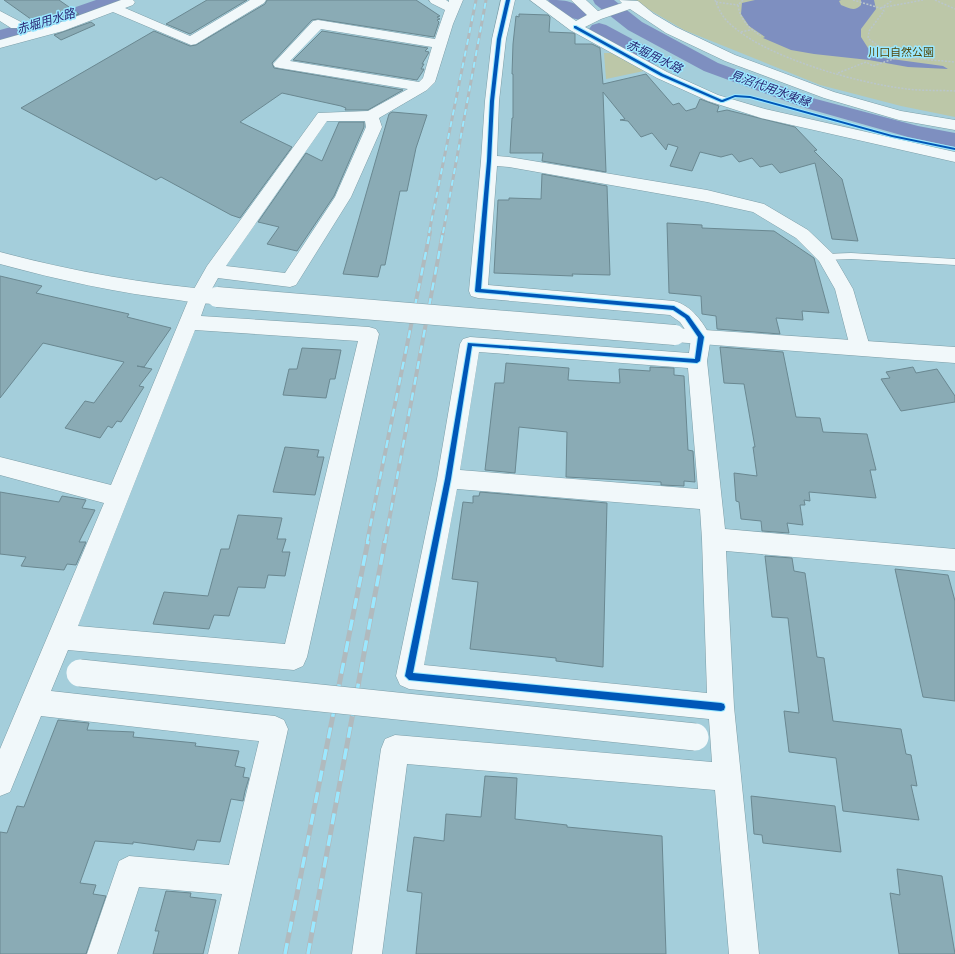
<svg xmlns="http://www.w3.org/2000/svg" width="955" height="954" font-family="'Source Sans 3','Noto Sans JP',sans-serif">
  <rect width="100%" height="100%" fill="#a4cedb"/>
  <g fill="#bcc7a8">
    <polygon points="636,0 955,0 955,117 901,106 820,85 684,30 641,5"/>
    <polygon points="604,53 612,53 644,71 606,79"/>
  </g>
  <path fill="#7e8fc0" d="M755,0H841L839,1L841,5C848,8 855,12 861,5V0H874L876,9L861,29V37L868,48L884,58L943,66L948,69L908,67L869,60L814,54L791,50L763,38L765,37L749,26L741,14L742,3Z"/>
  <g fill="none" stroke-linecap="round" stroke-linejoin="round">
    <g fill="#7e8fc0" fill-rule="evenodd">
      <polygon points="96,0 123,0 121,4 61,25 0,42 0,30 47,17"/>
      <path d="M548,0C564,0 577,0 587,15L585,19C572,22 555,11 548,0Z"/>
      <polygon points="593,0 614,0 642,22 718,63 816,99 918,126 955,133 955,147 908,137 802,107 704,71 628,30 595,4"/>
      <polygon points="599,23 606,25 660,54 663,58 660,62 653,64 646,62 592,33 589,29 592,25"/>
    </g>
  </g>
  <g fill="#8aabb5" stroke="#6a8891">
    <polygon points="4,0 59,0 79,14 42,27"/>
    <polygon points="207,0 247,0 190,34 166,24"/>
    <polygon points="267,0 416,0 440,16 437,17 440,19 437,20 439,22 434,37 318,19 312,20 272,63 274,68 403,90 368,110 345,110 346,108 341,106 282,93 240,122 292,147 240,218 231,215 161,177 156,180 21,108 154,31 190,46 196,45 265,4"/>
    <polygon points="519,14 548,15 550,17 549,32 573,33 575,34 575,44 592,44 600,48 603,84 646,74 673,105 679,103 686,111 696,108 700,99 719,106 717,112 727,110 795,127 817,150 814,151 842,179 858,241 832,239 815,163 780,173 772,164 760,167 752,158 739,162 732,154 721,157 700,152 692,171 670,166 678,147 668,144 666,150 652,133 641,137 628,121 620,120 625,119 603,92 606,172 542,161 543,153 510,153 512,118 513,118 513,74 512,74 513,44 516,16 519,17"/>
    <polygon points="91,22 95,25 61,40 54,35"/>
    <polygon points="322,31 428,48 425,51 429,52 428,54 422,64 424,64 421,69 424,69 423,71 417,80 293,60"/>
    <polygon points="392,112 427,115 416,148 407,191 400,191 385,265 381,265 378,277 343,274 389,114"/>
    <polygon points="339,122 364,122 364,127 334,196 297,251 267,244 279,227 258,222 306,153 322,161"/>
    <polygon points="542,174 607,186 610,275 572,274 573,276 494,273 498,200 509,200 509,198 541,199"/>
    <polygon points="667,223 702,225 702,228 774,231 814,258 829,313 802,311 803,320 776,318 780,334 717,329 716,316 702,314 701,296 669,293"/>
    <polygon points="0,276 42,286 36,293 129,314 127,317 171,328 144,367 137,366 152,369 139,386 144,387 121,422 117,421 112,428 108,426 100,438 65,428 85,401 94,403 124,362 43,343 0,398"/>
    <polygon points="720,347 783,352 796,417 820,418 823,432 867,434 876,470 870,470 876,498 809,492 810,501 804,500 805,505 800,505 803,525 787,523 789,533 762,531 761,521 741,519 739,502 736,501 734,473 757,476 753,447 755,447 744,384 724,383"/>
    <polygon points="302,348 341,350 335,379 330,379 326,398 283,395 289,369 297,369"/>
    <polygon points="506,363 569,368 568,380 620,383 619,369 650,371 650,367 674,368 674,375 684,376 688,450 693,451 695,482 684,481 684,486 661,485 661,482 566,477 567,432 519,427 515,473 485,470 495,383 504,383"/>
    <polygon points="913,367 916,373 937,369 955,396 955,402 901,411 881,379 890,378 886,372"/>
    <polygon points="285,447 319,450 317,457 324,457 315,495 273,492"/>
    <polygon points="0,492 59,502 62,496 86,500 82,508 95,510 79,542 86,542 76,565 67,564 64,570 21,566 26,557 0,554"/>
    <polygon points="480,492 607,503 603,667 556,661 556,658 470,649 478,582 452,579 463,502 473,503 473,496 479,496"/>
    <polygon points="238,515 282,518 277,539 286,539 282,552 290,552 285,576 268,575 265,588 238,587 229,616 214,615 209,629 153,624 164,592 208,596 221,549 229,549"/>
    <polygon points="765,556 792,558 794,571 805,573 817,657 824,658 833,721 901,729 906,754 911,755 917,786 911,785 919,820 843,811 836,758 789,752 784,711 799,713 788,618 772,617"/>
    <polygon points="895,569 948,575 955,601 955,701 923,697"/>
    <polygon points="58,720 89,723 87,730 134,732 133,737 196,743 195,746 239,751 235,766 245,768 243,777 249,778 245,791 243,801 231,799 220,842 197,840 194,850 133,842 133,844 95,841 80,883 96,885 93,894 106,896 86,954 0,954 0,832 7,833 17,806 24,807"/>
    <polygon points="485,776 517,778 515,819 567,825 567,827 662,836 666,954 416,954 422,893 407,891 414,837 444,841 446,814 481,817"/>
    <polygon points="751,796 835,806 841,852 763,843 762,835 754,834"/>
    <polygon points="897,869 942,876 955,954 899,954 890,893 900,895"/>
    <polygon points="166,891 191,893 190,897 216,900 203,954 153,954 159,931 155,931"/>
  </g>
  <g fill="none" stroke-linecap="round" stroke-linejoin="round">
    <defs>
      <polygon id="service" points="851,253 955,259 955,265 851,259 826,260 821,257 826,254"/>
      <g id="minor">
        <polygon points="121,0 133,0 135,2 133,5 125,8 190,36 250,0 266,0 264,3 196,44 191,45 113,12 63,31 0,48 0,40 53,25"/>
        <path d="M429,0H446L449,2V0H463L453,24L435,82L427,90L379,118L382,127L351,197L296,285L290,287L218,278L208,296L201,316L369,327L376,329L379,334L307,657L303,666L294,670L68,650L51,691L275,716L284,720L288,729L238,954H208L222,894L139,887L117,954H87L119,861L129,856L229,865L259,741L41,716L10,792L0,796V749L104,503L0,475V457L111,485L190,296L207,266L318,113L368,111L408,89L280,68L275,67L273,64L313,21L318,20L435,39L445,10L431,3ZM321,29L432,47L423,78L419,82L290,61ZM327,121H365L366,127L335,197L285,273L226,266ZM195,330L358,341L285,644L78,626Z"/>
        <path d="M501,0H515L506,39L499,101L497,156L509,157L707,190L764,204L808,230L832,253L853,289L870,347L867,352L860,355L853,352L850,347L835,289L819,261L796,238L753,212L707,202L509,167L497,166L488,285L674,301C692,306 702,321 711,337L707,361L725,529L955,549V571L726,551L734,707L759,954H729L715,790L407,764L382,954H352L381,749L385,739L395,735L712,762L709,719L409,689L400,685L396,676L437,479L460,344L463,339L470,337L689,353L691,338L680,322L670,315L478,298L471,296L469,291L481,161L485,101L492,39ZM479,352L688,368L698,489L460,470ZM457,489L700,509L702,539L707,693L424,665Z"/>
        <polygon points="530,0 546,0 576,21 587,15 571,0 586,0 598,11 622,3 619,0 638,1 654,14 676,27 735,55 834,92 901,111 955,120 955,130 899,120 824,98 725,61 666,33 630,9 601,19 585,27 667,72 718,95 765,109 955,152 955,162 761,118 708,101 657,78 570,30"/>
        <polygon points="0,11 21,22 23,25 21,28 11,28 0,21"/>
      </g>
      <g id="tertiary">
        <path d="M0,252C71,271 143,284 217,290L224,292L226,297L224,302C210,306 192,302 178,300C118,293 59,280 0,264Z"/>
        <polygon points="675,328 955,347 955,363 675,342 668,340 665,335 668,330"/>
      </g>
    </defs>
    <use href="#service" stroke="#7c9ea8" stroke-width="1"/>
    <use href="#minor" stroke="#7c9ea8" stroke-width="1"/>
    <use href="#tertiary" stroke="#7c9ea8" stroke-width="1"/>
    <g stroke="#bac6cb" stroke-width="1.5" stroke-dasharray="2 1.5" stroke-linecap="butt">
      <path d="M715,0C718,7 721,15 727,21C762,57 857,83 907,89C923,91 939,90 955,91"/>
      <path d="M743,0L738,5C740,20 749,28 761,36"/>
      <polyline points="853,0 880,8 923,0"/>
      <polyline points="935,0 955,9"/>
      <polyline points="716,2 738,5"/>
      <path d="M880,8L884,11L869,31L868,38C893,60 924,59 955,62"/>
      <polyline points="881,8 893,0"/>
      <polyline points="741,32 750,30"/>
      <polyline points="838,73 866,62 873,66 899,57"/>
    </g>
    <use href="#service" fill="#f1f8fa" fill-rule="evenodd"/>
    <use href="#minor" fill="#f1f8fa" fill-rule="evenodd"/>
    <use href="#tertiary" fill="#f1f8fa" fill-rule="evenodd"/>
    <defs>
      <g id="rail-far2">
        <polyline points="429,233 476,0"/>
        <polyline points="443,233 486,0"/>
      </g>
      <g id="rail-far1">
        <polyline points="367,542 430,232"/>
        <polyline points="385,542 443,232"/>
      </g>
      <g id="rail">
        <polyline points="285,954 368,541"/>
        <polyline points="308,954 385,541"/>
      </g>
    </defs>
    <use href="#rail-far2" stroke="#b0babe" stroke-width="3"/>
    <use href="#rail-far1" stroke="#b0babe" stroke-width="4"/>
    <use href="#rail" stroke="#b0babe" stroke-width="5"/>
    <use href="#rail-far2" stroke="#9be8ff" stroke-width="2" stroke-dasharray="6" stroke-linecap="butt"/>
    <use href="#rail-far1" stroke="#9be8ff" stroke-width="2.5" stroke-dasharray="8" stroke-linecap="butt"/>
    <use href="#rail" stroke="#9be8ff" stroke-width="3.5" stroke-dasharray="11" stroke-linecap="butt"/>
    <defs>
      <polyline id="minor-bridge" points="80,673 695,737"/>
      <polyline id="tertiary-bridge" points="217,297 675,335"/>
    </defs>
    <use href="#minor-bridge" stroke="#7c9ea8" stroke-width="28" stroke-linecap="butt"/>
    <use href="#tertiary-bridge" stroke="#7c9ea8" stroke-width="21" stroke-linecap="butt"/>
    <use href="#minor-bridge" stroke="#f1f8fa" stroke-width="27"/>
    <use href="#tertiary-bridge" stroke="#f1f8fa" stroke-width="20"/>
    <defs>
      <g id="cycleway">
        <polygon points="506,0 510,0 501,39 494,101 491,161 481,289 674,306 689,316 704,337 700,361 697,363 472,346 451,479 413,673 721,703 724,704 725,707 724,710 721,711 409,680 405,676 445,479 468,343 695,359 698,337 685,318 673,310 476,292 475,291 487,161 490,101 497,39"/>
        <polygon points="574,26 576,26 663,74 722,100 735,95 750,96 892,135 955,148 955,150 892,137 750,98 735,97 723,102 721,102 661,76 574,28"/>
      </g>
    </defs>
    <use href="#cycleway" stroke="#9be8ff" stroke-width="2"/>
    <use href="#cycleway" fill="#0057b8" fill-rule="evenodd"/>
  </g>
  <g text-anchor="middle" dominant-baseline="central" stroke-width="3" stroke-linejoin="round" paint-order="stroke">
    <g font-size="11" fill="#53480b" stroke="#9be8ff">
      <text x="901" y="52">川口自然公園</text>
    </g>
    <g font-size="12" font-style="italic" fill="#2a2875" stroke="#9be8ff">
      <text transform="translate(46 22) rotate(-17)">赤堀用水路</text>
      <text transform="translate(654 57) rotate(26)">赤堀用水路</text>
      <text transform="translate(770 89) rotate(20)">見沼代用水東縁</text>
    </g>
  </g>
</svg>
